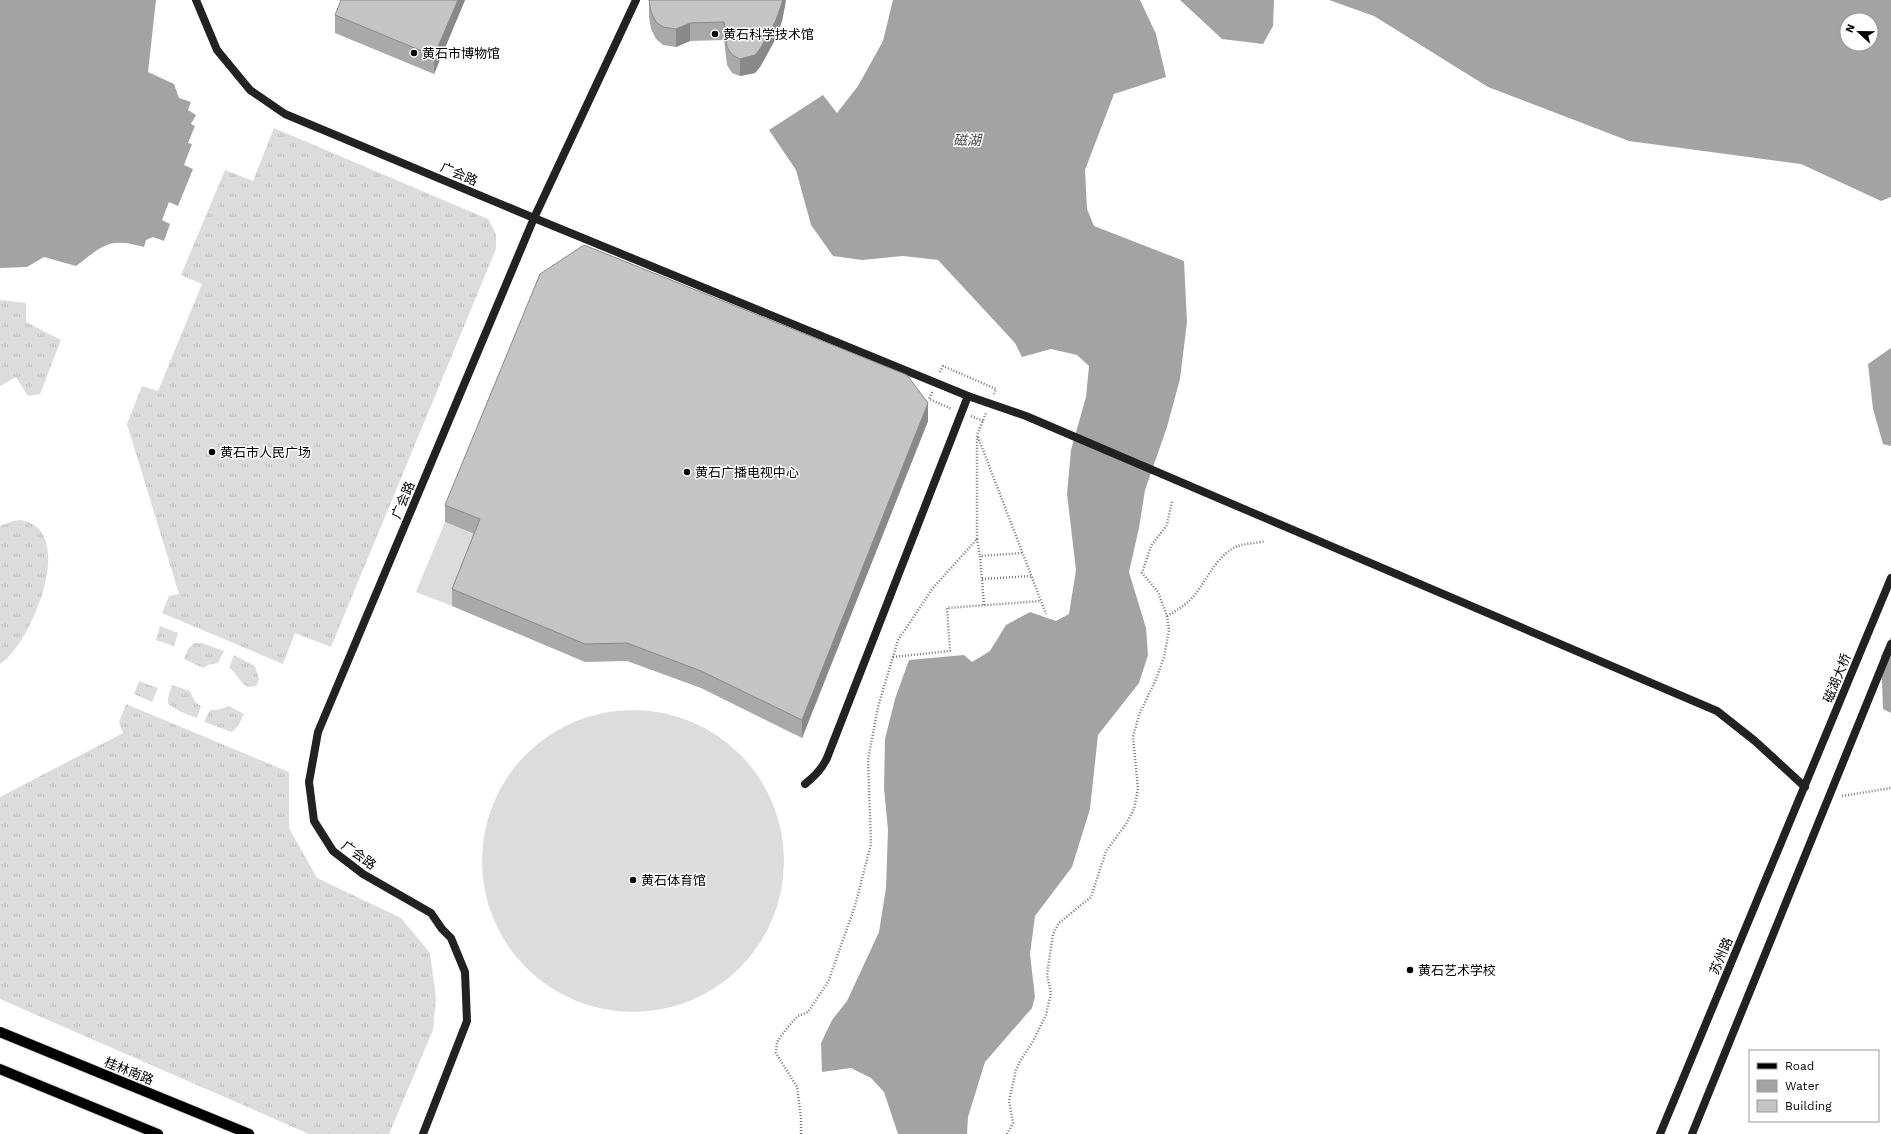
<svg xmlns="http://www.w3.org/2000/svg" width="1891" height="1134" font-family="'Work Sans','Noto Sans SC',sans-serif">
  <defs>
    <pattern id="grass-tufts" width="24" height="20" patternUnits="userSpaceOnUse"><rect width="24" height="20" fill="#dcdcdc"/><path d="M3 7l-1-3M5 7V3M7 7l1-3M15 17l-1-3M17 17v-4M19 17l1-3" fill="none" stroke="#bbb"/></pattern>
  </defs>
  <rect width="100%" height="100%" fill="#fff"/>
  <g fill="url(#grass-tufts)">
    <polygon points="274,128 488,219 496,234 496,249 331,647 295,633 283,664 162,613 169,596 179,594 127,424 142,386 158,391 202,284 181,275 225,170 253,181"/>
    <polygon points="0,300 26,303 26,322 61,340 40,394 28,396 16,377 0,386"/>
    <path d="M21,520C79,530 31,644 0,664V526L13,521Z"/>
    <polygon points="160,626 178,633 174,646 156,640"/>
    <polygon points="194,643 202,643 224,651 218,663 208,665 203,668 184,659 188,649"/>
    <path d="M234,655L255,666L259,679L257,685C242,693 239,673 229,668Z"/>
    <polygon points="139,681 158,688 152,702 134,694"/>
    <polygon points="172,685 190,691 195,702 201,706 197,718 179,711 168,704 168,697"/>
    <polygon points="126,704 289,772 289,828 317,878 401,918 430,953 436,998 433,1030 389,1134 309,1134 0,999 0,797 123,733 119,722"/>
    <polygon points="229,706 244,714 238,726 232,732 204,722 210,710 217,710"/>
  </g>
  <g fill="#dcdcdc">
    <polygon points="445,522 480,537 452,606 416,592"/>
    <circle cx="633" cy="861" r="151"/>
  </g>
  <g fill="#a3a3a3" fill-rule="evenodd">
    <path d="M0,0H156L148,72L174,84L179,98L191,102L188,110L196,115L191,124L195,126L188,143L192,144L184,165L193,169L178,206L169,202L162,220L170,224L164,241L153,237L146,240L144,247C108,237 104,245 76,266L44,257L27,267L0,268Z"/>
    <polygon points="893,0 1140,0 1156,34 1166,77 1114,94 1085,170 1087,209 1094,226 1184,261 1187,322 1180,379 1167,427 1145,490 1139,528 1129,572 1146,628 1148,655 1139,683 1098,735 1090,809 1072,867 1035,916 1030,954 1035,997 1032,1008 985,1062 968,1117 967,1134 898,1134 884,1092 871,1078 851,1068 822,1072 821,1043 832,1020 847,1001 879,932 886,888 888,830 884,788 885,739 895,699 909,660 964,655 972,662 990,651 1006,625 1030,612 1056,621 1069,614 1076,570 1067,494 1071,450 1086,397 1089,366 1077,355 1051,349 1022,357 1015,343 938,260 903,256 862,260 833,256 811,225 796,170 769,130 823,95 837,113 858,86 883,41"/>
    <polygon points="1180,0 1274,0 1273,26 1263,44 1222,39"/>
    <path d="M1329,0H1891V197L1881,201L1801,164L1629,141L1488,87L1374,16ZM1847,20H1871V44H1847Z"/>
    <polygon points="1891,348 1891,446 1883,444 1873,409 1868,364"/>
    <polygon points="1891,637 1891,713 1883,709 1881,656"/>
  </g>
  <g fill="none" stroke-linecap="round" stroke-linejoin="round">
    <defs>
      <g id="primary">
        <polyline points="0,1032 249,1134"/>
        <polyline points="0,1069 158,1134"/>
      </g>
    </defs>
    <use href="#primary" stroke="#dbdbdb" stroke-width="12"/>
    <g stroke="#777" stroke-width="2.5" stroke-dasharray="1 2" stroke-linecap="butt">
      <polyline points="940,372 943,366 996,389 994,394"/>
      <polyline points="932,392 929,399 952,409"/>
      <polyline points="971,416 983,421"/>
      <polyline points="978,437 1046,614"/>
      <polyline points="977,539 980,556"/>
      <polyline points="982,579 1031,576"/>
      <polyline points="984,605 980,556 1022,553"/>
      <path d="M1167,616C1175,611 1183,607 1190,600C1206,584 1215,555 1238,546C1243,544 1258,543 1265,541"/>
      <polyline points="893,657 950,651 947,608 1041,601"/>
      <polyline points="1842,796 1891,788"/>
      <polyline points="801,1134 801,1118 797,1087 776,1053 777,1042 787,1028 798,1016 808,1012 828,982 855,906 871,844 868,760 878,707 898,640 933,588 977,539 977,435 986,413"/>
      <polyline points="1007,1134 1013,1123 1009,1101 1016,1070 1020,1061 1032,1043 1046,1015 1051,993 1047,975 1053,934 1059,923 1091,897 1106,851 1126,824 1134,809 1138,789 1133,737 1139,715 1157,677 1164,657 1169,630 1167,616 1158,592 1142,573 1151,546 1167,525 1172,501"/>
    </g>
    <g stroke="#222" stroke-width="8">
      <polyline points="196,0 217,50 250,90 285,114 534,218 318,732 309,782 314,821 333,851 363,874 431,913 442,929 451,938 465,972 467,1021 423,1134"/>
      <polyline points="636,0 534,218 968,396 1026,416 1717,711 1755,741 1805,787"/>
      <path d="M805,784C814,777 822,769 827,758L968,396"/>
      <polyline points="1660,1134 1891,578"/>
      <polyline points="1692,1134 1891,644"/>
    </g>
    <use href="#primary" stroke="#000" stroke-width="10"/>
  </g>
  <g fill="#a9a9a9">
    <polygon points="465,0 434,74 335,33 335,15"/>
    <polygon points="649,0 786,0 782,21 776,38 760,67 755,73 740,76 732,73 727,65 724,40 690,41 676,47 663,45 656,39 651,29 649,17"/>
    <polygon points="928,421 802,738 701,688 627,661 585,662 452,606 452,589 474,534 445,522 445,505"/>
  </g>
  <g fill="#898989">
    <polygon points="458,0 465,0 434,74 434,56"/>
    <polygon points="783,0 786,0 782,21 776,38 760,67 755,73 740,76 740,59"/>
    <polygon points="690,23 690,41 676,47 676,29"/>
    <polygon points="928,403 928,421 802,738 802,720"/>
  </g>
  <g fill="#c4c4c4" stroke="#898989">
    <polygon points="341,0 458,0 434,56 335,15"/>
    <polygon points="649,0 783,0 776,20 760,49 755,55 740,59 732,55 727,47 724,22 690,23 676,29 663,27 656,22 651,12"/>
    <polygon points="584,245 907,375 928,403 802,720 701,671 627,643 585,644 452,589 480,519 445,505 540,274"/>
  </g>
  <g fill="#000" stroke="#fff" stroke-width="1.5">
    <circle cx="715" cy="34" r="4"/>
    <circle cx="414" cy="53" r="4"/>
    <circle cx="212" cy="452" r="4"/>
    <circle cx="687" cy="472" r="4"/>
    <circle cx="633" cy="880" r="4"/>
    <circle cx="1410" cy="970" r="4"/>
  </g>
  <g text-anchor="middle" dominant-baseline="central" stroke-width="3" stroke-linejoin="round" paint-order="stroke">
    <g font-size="13" fill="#000" stroke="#fff" text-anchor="start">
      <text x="723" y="34">黄石科学技术馆</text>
      <text x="422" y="53">黄石市博物馆</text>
      <text x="220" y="452">黄石市人民广场</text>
      <text x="695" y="472">黄石广播电视中心</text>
      <text x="641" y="880">黄石体育馆</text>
      <text x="1418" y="970">黄石艺术学校</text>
    </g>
    <g font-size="13" fill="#000" stroke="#fff">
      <text transform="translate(459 174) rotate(23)">广会路</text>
      <text transform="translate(403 500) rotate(-67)">广会路</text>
      <text transform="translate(1837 678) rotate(-68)">磁湖大桥</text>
      <text transform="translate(359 855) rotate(36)">广会路</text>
      <text transform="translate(1721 956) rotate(-67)">苏州路</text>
      <text transform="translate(129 1071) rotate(22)">桂林南路</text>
    </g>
    <g font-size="14" font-style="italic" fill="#444" stroke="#fff">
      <text x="967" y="140">磁湖</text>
    </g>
  </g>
  <rect x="1749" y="1050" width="130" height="72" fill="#ffffff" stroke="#999999"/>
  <rect x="1757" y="1063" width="20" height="6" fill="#000000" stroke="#999999"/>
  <text x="1785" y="1070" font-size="12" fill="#000000">Road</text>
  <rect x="1757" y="1080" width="20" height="12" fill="#a3a3a3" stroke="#999999"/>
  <text x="1785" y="1090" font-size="12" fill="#000000">Water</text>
  <rect x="1757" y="1100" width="20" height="12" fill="#c4c4c4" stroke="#999999"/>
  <text x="1785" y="1110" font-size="12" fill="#000000">Building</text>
  <g transform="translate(1859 32) rotate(292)"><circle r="19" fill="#ffffff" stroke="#999999"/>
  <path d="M0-3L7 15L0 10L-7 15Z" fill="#000000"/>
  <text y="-6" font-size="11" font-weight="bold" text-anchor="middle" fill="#000000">N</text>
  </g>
</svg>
